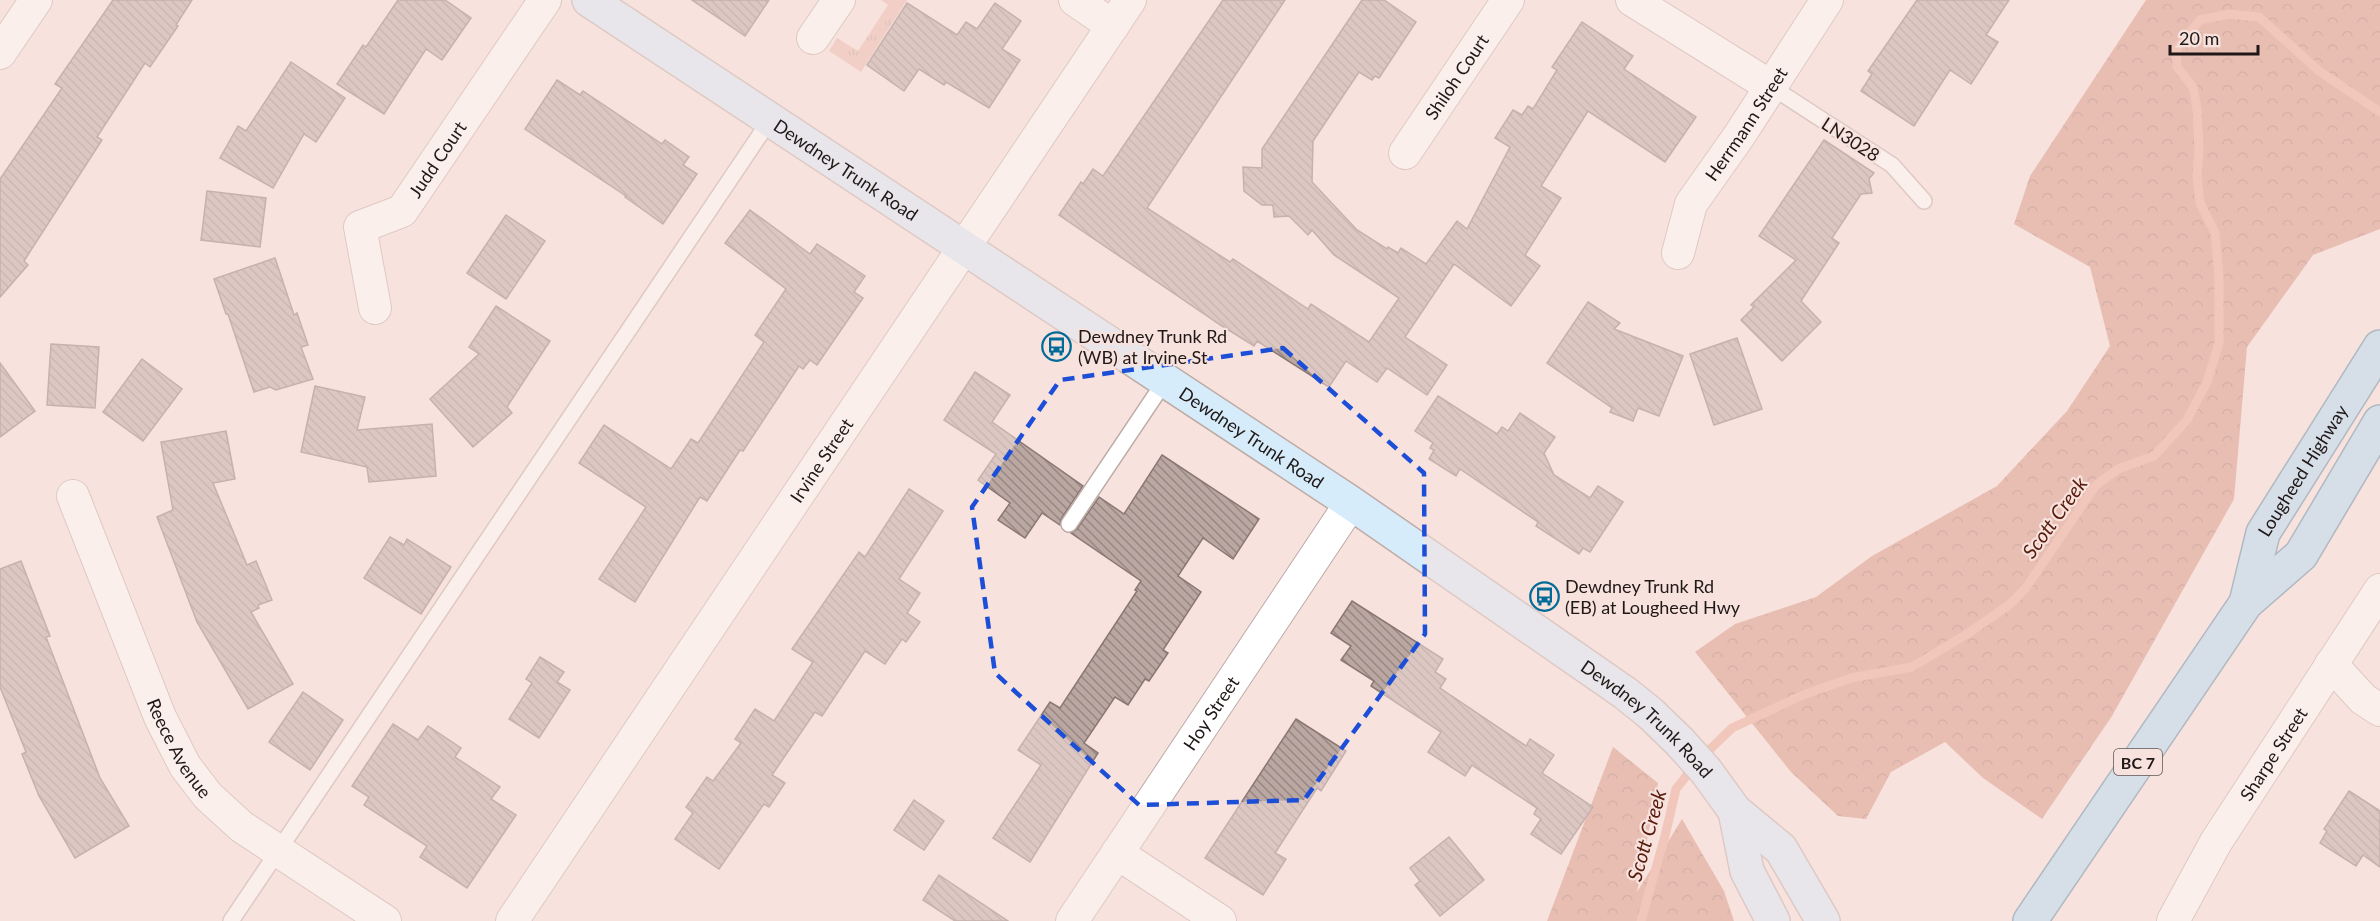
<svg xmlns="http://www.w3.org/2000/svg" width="2380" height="921" font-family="Lato,sans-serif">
  <defs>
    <pattern id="grass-tufts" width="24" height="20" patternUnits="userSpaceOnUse" patternTransform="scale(1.5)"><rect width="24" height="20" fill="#eab9ac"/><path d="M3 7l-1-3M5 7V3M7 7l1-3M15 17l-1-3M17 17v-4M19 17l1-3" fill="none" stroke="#c89e93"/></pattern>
    <pattern id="forest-crowns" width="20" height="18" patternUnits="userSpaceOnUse" patternTransform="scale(1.5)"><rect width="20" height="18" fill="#d69280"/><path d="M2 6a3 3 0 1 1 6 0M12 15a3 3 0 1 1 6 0" fill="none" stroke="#ad7668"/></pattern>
    <pattern id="building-back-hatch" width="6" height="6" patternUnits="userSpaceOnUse" patternTransform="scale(1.5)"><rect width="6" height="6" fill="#bba7a2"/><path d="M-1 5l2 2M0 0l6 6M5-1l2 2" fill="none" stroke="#978783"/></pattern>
  </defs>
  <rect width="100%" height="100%" fill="#f7e2dd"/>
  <polygon fill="url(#grass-tufts)" points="881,0 907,0 861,72 829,51 837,38 858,51 888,5"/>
  <g fill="url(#forest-crowns)">
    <polygon points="2146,0 2380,0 2380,229 2313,255 2247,347 2234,499 2112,716 2042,819 1983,778 1945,742 1891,772 1866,819 1838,816 1791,772 1695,652 1735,624 1816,597 1872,556 1997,486 2067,411 2110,346 2090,267 2014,224 2030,176"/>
    <polygon points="1613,747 1658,783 1637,892 1682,819 1724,891 1734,921 1547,921"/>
  </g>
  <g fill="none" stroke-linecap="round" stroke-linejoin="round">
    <polyline stroke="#e9a492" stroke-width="9" points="1641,921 1665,836 1676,789 1699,760 1732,728 1803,695 1851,678 1912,667 1967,634 2009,605 2025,589 2096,485 2118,469 2154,456 2187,420 2207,382 2219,343 2219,276 2215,233 2200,203 2197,176 2199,149 2197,109 2193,87 2177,67 2176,49 2200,20 2229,14 2259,17 2319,71 2380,112"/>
  </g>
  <g fill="url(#building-back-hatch)" stroke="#8a7773" stroke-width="1.5">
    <polygon points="113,0 192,0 176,25 178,26 150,67 145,63 97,137 102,140 24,261 28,265 0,297 0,179 62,88 55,84"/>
    <polygon points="398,0 445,0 471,18 442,60 426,49 384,114 337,84 363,45 366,47"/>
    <polygon points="692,0 769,0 745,36"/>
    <polygon points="1223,0 1285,0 1147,208 1230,262 1233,259 1308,309 1311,304 1369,342 1399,298 1334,255 1312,230 1308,235 1289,216 1274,217 1273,205 1262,205 1244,191 1243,167 1262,168 1262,149 1362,0 1384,0 1416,22 1379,78 1375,76 1372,80 1359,72 1313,141 1312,182 1357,230 1387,249 1388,247 1398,253 1401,248 1426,264 1457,221 1467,229 1510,147 1495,138 1513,110 1522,115 1528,106 1533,109 1557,70 1552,67 1582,22 1633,56 1624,69 1696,117 1665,162 1588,111 1541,186 1561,198 1525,255 1540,266 1511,306 1454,264 1405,337 1447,365 1427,395 1387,368 1377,382 1346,361 1329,387 1257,341 1254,346 1219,324 1059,215 1081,182 1083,184 1093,169 1103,176"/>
    <polygon points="1917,0 2009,0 1986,35 1998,42 1971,84 1950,70 1914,126 1861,91 1872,74 1868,71"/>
    <polygon points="907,3 957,35 966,22 977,29 995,3 1021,21 1002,49 1020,60 989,108 946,82 944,85 919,69 904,91 867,65"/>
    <polygon points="291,62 345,98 316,142 304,134 273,188 220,158 238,126 246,131"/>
    <polygon points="557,80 580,95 583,91 662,144 665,140 689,157 683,165 697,174 663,224 625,197 626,196 525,129"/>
    <polygon points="1824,140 1874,173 1869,179 1872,193 1861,194 1832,238 1839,243 1801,301 1821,322 1782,361 1741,320 1754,307 1751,305 1796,260 1759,236"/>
    <polygon points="207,191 266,198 260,247 201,240"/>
    <polygon points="750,210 810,254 817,244 865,276 854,292 863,298 817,365 810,360 803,369 799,366 743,451 740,450 707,501 700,497 635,602 599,579 646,507 579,463 604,425 671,469 691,439 698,443 764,342 755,335 786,289 725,243"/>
    <polygon points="506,215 545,241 506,299 467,273"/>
    <polygon points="275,258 294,315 297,313 308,345 301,347 313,379 276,390 270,387 254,392 228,314 226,314 214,279"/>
    <polygon points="1588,302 1620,323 1614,329 1683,356 1659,416 1638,408 1633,421 1610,412 1612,408 1547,363"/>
    <polygon points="496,306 550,341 507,407 512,413 473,447 430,399 479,354 469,347"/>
    <polygon points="1737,338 1762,409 1714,425 1690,354"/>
    <polygon points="51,344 99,347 95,408 47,405"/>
    <polygon points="142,359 182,389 143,441 103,412"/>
    <polygon points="0,363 35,411 0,437"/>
    <polygon points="975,372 1010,395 992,422 1083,486 1061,519 1060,525 1042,513 1025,538 998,520 1010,503 978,480 996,454 944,420"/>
    <polygon points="315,386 365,397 357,430 432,424 436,476 369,482 367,467 301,452"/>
    <polygon points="1438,396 1497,434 1502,427 1508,431 1520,413 1555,437 1544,453 1554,475 1590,498 1598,486 1623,502 1590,552 1583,548 1579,554 1536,526 1538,522 1460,469 1456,476 1429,459 1434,450 1430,448 1433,443 1415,431"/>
    <polygon points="226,431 235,479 213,483 247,565 256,561 272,600 258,605 259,608 251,612 293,684 248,709 197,622 157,517 173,510 161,442"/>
    <polygon points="1162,455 1259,519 1233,559 1203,538 1178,576 1201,592 1163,650 1168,653 1149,681 1145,679 1128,705 1115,697 1084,743 1098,753 1030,862 993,838 1041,765 1018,750 1050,702 1060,708 1137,591 1135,590 1141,581 1071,533 1077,529 1099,497 1124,514"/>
    <polygon points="909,489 943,511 899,579 920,593 907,613 920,622 906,642 902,639 885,664 865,651 822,716 815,712 772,775 785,783 769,807 764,804 719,869 675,839 693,813 686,807 707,777 713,781 741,743 735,739 755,709 774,721 813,662 792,649 859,552 865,557"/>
    <polygon points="390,537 404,545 407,539 451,567 421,614 364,578"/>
    <polygon points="21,561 50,636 46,637 100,778 129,826 75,858 39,796 22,754 26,752 0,687 0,569"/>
    <polygon points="1352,601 1443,659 1435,672 1446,679 1440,688 1526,746 1530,739 1554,755 1542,773 1593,807 1561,854 1531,834 1541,819 1534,814 1537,808 1472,765 1465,776 1428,752 1441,732 1371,686 1374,681 1341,660 1351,646 1331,633"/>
    <polygon points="540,657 564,672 557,682 570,690 539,738 509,719 532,683 526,679"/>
    <polygon points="303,692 343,720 310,770 269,742"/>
    <polygon points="1296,719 1346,751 1321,791 1317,788 1275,853 1286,859 1263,895 1205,858"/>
    <polygon points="393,724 418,740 428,726 461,748 455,757 500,787 491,799 516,815 467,888 420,857 427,846 364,805 369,797 352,786"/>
    <polygon points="2349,791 2380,811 2380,867 2363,855 2356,866 2320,843 2327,831 2324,829"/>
    <polygon points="914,800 944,821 924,850 894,830"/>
    <polygon points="1449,837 1484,880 1440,916 1415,885 1420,881 1410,868"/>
    <polygon points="939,875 1008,921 955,921 923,900"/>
  </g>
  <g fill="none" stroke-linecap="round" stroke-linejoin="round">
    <defs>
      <g id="service">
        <polyline points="1770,86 1892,165 1924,201"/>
        <polyline points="1069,524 1165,381"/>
        <polyline points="231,921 770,120"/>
      </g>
      <g id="minor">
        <polyline points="1075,0 1113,26"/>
        <polyline points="1632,0 1770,86"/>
        <polyline points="813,38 839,0"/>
        <polyline points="0,53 36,0"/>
        <path id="s1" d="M1405,153L1508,0"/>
        <path id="s2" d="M1678,253L1691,204L1739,136L1827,0"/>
        <path id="s3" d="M375,308L360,227L402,211L545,0"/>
        <path id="s4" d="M73,496L160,717L185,766L208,796L242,827L385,921"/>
        <polyline points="2331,664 2363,699 2380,710"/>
        <polyline points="1117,853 1220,921"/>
        <path id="s5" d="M512,921L1130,0"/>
        <path id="s6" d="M1072,921L1351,503"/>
        <path id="s7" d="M2173,921L2216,842L2380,590"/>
      </g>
      <g id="secondary">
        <path id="s8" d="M589,0L1351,503L1625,693L1650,713L1680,742L1706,771L1735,811L1781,849L1823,921"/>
        <polyline points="1735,811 1747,871 1773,921"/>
      </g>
      <g id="primary">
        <path id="s9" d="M2246,603L2263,533L2380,347"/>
        <polyline points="2030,921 2246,603 2301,555 2380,422"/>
      </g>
    </defs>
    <use href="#service" stroke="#beaba6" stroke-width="18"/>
    <use href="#minor" stroke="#beaba6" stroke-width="34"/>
    <use href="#secondary" stroke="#beaba6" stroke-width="36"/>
    <use href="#primary" stroke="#5986a2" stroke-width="36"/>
    <use href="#service" stroke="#fff" stroke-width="15"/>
    <use href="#minor" stroke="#fff" stroke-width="32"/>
    <use href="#secondary" stroke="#d6ecfa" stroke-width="33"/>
    <use href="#primary" stroke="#aedaf5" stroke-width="33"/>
  </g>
  <path d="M0 0H2380V921H0ZM1283,348L1424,473L1425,634L1304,800L1139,805L995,673L972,507L1060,380Z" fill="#f7e2dd" fill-opacity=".55" fill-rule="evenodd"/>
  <path fill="none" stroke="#1d4ed8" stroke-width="4.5" stroke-dasharray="12 8" stroke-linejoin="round" d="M1283,348L1424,473L1425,634L1304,800L1139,805L995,673L972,507L1060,380Z"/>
  <defs>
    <symbol id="bus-ring" viewBox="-11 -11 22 22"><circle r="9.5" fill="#f7e2dd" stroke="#026a98" stroke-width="1.5"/><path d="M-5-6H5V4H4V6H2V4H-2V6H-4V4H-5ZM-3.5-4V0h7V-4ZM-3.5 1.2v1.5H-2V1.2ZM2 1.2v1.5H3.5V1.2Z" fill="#026a98"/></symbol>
  </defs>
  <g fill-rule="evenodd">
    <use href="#bus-ring" x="1040" y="330" width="33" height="33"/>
    <use href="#bus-ring" x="1528" y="580" width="33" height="33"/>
  </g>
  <g text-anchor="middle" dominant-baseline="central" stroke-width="4.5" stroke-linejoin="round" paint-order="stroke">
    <rect fill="#f7e2dd" stroke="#605552" stroke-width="1.5" x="2114" y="749" width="48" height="26" rx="4.5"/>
    <g font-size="16" font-weight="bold" fill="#1f1816">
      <text x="2138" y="762">BC 7</text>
    </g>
    <g font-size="18" fill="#1f1816" stroke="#f7e2dd">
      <text stroke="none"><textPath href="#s1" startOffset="92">Shiloh Court</textPath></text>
      <text stroke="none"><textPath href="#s2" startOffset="148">Herrmann Street</textPath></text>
      <text transform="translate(1851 139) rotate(33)">LN3028</text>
      <text stroke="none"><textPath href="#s3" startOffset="190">Judd Court</textPath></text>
      <text stroke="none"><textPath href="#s8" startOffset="308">Dewdney Trunk Road</textPath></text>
      <text stroke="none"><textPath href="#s8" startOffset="794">Dewdney Trunk Road</textPath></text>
      <text stroke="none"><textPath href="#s5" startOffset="555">Irvine Street</textPath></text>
      <text stroke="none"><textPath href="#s9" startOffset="146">Lougheed Highway</textPath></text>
      <text stroke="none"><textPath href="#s6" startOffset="250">Hoy Street</textPath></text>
      <text stroke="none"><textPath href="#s8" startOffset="1280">Dewdney Trunk Road</textPath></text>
      <text stroke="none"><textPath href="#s4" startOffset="274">Reece Avenue</textPath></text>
      <text stroke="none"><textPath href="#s7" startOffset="195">Sharpe Street</textPath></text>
    </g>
    <g font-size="18" fill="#1f1816" stroke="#f7e2dd" text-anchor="start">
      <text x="1078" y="336">Dewdney Trunk Rd<tspan x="1078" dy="21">(WB) at Irvine St</tspan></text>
      <text x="1565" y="586">Dewdney Trunk Rd<tspan x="1565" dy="21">(EB) at Lougheed Hwy</tspan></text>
    </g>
    <g font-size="20" font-style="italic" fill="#581b0c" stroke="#f7e2dd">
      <text transform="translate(2054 517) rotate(-54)">Scott Creek</text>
      <text transform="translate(1646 835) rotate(-74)">Scott Creek</text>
    </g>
  </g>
  <path d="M2170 45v9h88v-9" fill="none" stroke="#1f1816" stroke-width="3"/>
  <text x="2179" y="45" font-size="18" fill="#1f1816" stroke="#f7e2dd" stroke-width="4.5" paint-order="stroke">20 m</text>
</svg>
